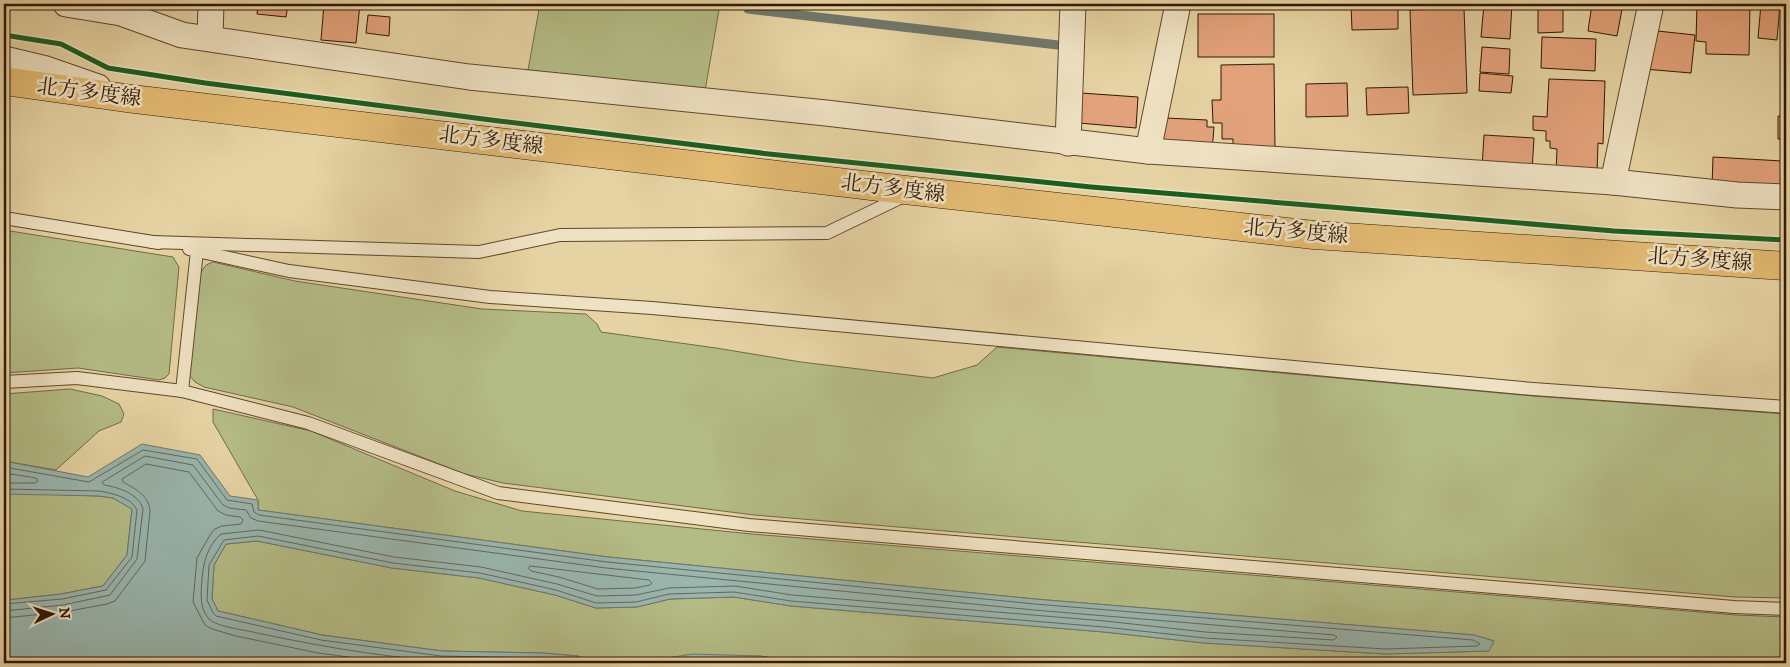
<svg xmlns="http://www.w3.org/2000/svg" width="1790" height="667" font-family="'IM FELL DW Pica','Noto Serif JP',serif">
  <rect width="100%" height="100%" fill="#e6d3a3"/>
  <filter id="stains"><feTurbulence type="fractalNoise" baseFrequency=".004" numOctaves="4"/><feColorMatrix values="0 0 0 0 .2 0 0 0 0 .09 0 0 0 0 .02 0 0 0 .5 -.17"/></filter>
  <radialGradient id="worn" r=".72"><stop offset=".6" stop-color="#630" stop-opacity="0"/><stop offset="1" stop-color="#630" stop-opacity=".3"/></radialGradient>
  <g fill="#b4bc86" stroke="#736a45">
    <polygon points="540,4 720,4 705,91 528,70"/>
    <polygon points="4,230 173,257 179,267 169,374 165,378 159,380 78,368 4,373"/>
    <polygon points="213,262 295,281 482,309 586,314 597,324 601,332 716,348 801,362 933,378 977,365 997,347 1533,396 1786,414 1786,598 1735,597 754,515 503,483 465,474 293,407 204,387 195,382 189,375 201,272 206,265"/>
    <polygon points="70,389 102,396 119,404 124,414 121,422 99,431 56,470 4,461 4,394"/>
    <polygon points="213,409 311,431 455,491 522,511 752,534 1736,615 1786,617 1786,663 803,663 760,656 656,660 650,663 590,663 578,656 542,653 442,651 322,635 218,611 212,599 214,565 226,544 257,541 392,568 479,578 555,595 596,608 637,607 670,599 734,597 791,606 1104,632 1204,643 1385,654 1488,651 1494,641 1474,635 1035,599 608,557 258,510 258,500 213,422"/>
    <polygon points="14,493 99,496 113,498 132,509 127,555 103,586 61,594 7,600 4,599 4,494"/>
  </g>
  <g fill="#99b6af" stroke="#70776b">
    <polygon points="142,444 200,455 230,496 258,500 258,510 608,557 1035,599 1474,635 1494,641 1489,651 1385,654 1204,643 1104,632 791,606 734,597 670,599 637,607 596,608 555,595 479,578 392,568 257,541 226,544 214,565 212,599 218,611 322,635 442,651 542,653 578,656 590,663 4,663 4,599 7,600 61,594 103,586 127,555 132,509 113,498 99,496 4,494 4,461 88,477"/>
    <polygon points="692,654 760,656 803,663 650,663 656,660"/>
  </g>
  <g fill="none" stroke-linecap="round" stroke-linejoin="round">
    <g stroke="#66675a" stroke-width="1">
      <polyline points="4,467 89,482 143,450 197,459 227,500 252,504 254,512 259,515 607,562 1035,604 1473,640 1480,644 1477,646 1385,649 1205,638 1104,627 791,601 734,592 669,594 636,602 596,603 556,590 480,573 393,563 258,536 224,540 209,565 207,600 213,613 216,616 321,640 441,656 542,658 576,661 581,663"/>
      <polyline points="4,473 36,478 38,481 35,483 4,483"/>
      <path d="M4,489L99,491C111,493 131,497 137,510L132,557L106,590L62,599L4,604"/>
      <polygon points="530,566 649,580 652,583 650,585 635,588 598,589 559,577 531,571 529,569"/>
      <path d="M4,611L63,605L110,595L137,559L143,509C139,494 118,487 104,485L102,482L145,456L193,465L223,505L229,508L246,510L251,518L258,521L606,568L1034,610L1334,635L1337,637L1334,640L1205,632L1105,621L792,595L735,586L669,588L636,595L597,596L557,584L481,567L394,557L259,530L221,534C208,545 203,563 202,579C201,593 199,608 209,619C217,627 246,630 257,633C328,648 400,660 473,663"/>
      <path d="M4,618L64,612L107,604L115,601L145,561L150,511C149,495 135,489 123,482L122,479L146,464L189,472L218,511L226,515L240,517L243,520L241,524L222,526L215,529L210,535L197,558L193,602L205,625L212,629L236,636L318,653L394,663"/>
      <path d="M668,663C702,657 739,658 773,663"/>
    </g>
    <polyline stroke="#70776b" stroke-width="9" points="748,4 748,9 1058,45"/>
  </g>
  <g fill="#e3a27b" stroke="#321804">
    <polygon points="258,4 288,4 286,17 257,14"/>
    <polygon points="324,4 360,4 356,43 321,40"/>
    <polygon points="1351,4 1398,4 1398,29 1352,30"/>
    <polygon points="1484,4 1512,4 1510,39 1481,37"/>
    <polygon points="1538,4 1563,4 1563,32 1538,33"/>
    <polygon points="1592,4 1623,4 1617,36 1588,31"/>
    <polygon points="1697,4 1750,4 1749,55 1706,54 1706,42 1696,41"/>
    <polygon points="1761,4 1780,4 1777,40 1758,38"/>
    <polygon points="1464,8 1467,93 1413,95 1410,10"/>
    <rect x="1198" y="14" width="76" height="43"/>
    <polygon points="368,15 390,17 389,36 366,33"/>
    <polygon points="1648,30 1695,35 1691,73 1644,69"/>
    <polygon points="1542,37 1596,39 1595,71 1541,68"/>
    <polygon points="1482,47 1510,49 1509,74 1480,72"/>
    <polygon points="1274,64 1275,150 1233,151 1233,139 1222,139 1222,123 1213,123 1212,100 1221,100 1221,65"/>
    <polygon points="1480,73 1513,76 1511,93 1479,91"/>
    <polygon points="1785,73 1786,73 1786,139 1778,139 1778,116 1786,116"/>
    <polygon points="1549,79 1605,81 1603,144 1598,143 1597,174 1556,172 1557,149 1550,148 1550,141 1546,141 1546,131 1533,130 1533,116 1547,117"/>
    <polygon points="1347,83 1348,116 1306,117 1306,84"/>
    <polygon points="1408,87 1409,113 1367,115 1366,88"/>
    <polygon points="1081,93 1138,97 1136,128 1079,123"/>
    <polygon points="1166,118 1207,120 1207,127 1214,127 1212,151 1157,146"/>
    <polygon points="1484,135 1534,138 1532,171 1482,168"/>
    <polygon points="1713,157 1782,161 1781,189 1712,186"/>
  </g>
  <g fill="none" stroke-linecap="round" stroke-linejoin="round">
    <defs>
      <g id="lane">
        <polyline points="4,218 159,243"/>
        <polyline points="152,242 479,252 560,235 827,233 906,195"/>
        <polyline points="197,251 289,271 490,297 652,308 1533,389 1786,407"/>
        <polyline points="4,382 77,378 182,391 197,251 189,249"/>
        <polyline points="182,391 308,423 498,493 749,525 1734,607 1786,609"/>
      </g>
      <g id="street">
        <polyline points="66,4 121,13 182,35 469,77 826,113 1148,151 1613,182 1737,195 1786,197"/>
        <polyline points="210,38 211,4"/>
        <polyline points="4,59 46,69 98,87"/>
        <polyline points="1068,143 1073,4"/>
        <polyline points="1148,151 1178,4"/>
        <polyline points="1613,182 1651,4"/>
      </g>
      <polyline id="primary" points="4,81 133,99 914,191 1314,235 1786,266"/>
    </defs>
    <use href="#lane" stroke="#5f472c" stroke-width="14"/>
    <use href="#street" stroke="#5f472c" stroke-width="27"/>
    <use href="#primary" stroke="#321804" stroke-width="29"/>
    <use href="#lane" stroke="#efe2c3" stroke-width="12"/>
    <use href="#street" stroke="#efe2c3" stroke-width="25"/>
    <use href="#primary" stroke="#e3ba72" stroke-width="28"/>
    <defs>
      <polyline id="cycleway" points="4,35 61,44 108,68 205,83 499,121 769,154 1091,187 1307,205 1614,231 1786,240"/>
    </defs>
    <use href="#cycleway" stroke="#efe2c3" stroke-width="8"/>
    <use href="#cycleway" stroke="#1b5e20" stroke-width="5"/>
  </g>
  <g text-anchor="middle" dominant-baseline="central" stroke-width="5" stroke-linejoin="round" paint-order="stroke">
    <g font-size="21" fill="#321804" stroke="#efe2c3">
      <text transform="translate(89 93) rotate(7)">北方多度線</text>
      <text transform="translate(491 141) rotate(7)">北方多度線</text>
      <text transform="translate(893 189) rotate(7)">北方多度線</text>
      <text transform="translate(1296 232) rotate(5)">北方多度線</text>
      <text transform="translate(1700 260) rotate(4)">北方多度線</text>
    </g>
  </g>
  <rect width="1790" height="667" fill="none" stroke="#e6d3a3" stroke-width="20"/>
  <rect x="5" y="5" width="1780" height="657" fill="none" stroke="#321804" stroke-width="2.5"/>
  <rect x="10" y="10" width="1770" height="647" fill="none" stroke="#321804"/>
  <g transform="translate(52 614) rotate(86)" stroke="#efe2c3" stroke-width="4" paint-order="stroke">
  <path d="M0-4L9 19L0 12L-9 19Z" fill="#321804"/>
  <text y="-8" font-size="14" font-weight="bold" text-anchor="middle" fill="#321804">N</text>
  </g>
  <rect width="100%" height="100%" filter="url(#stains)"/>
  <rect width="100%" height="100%" fill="url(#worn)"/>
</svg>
